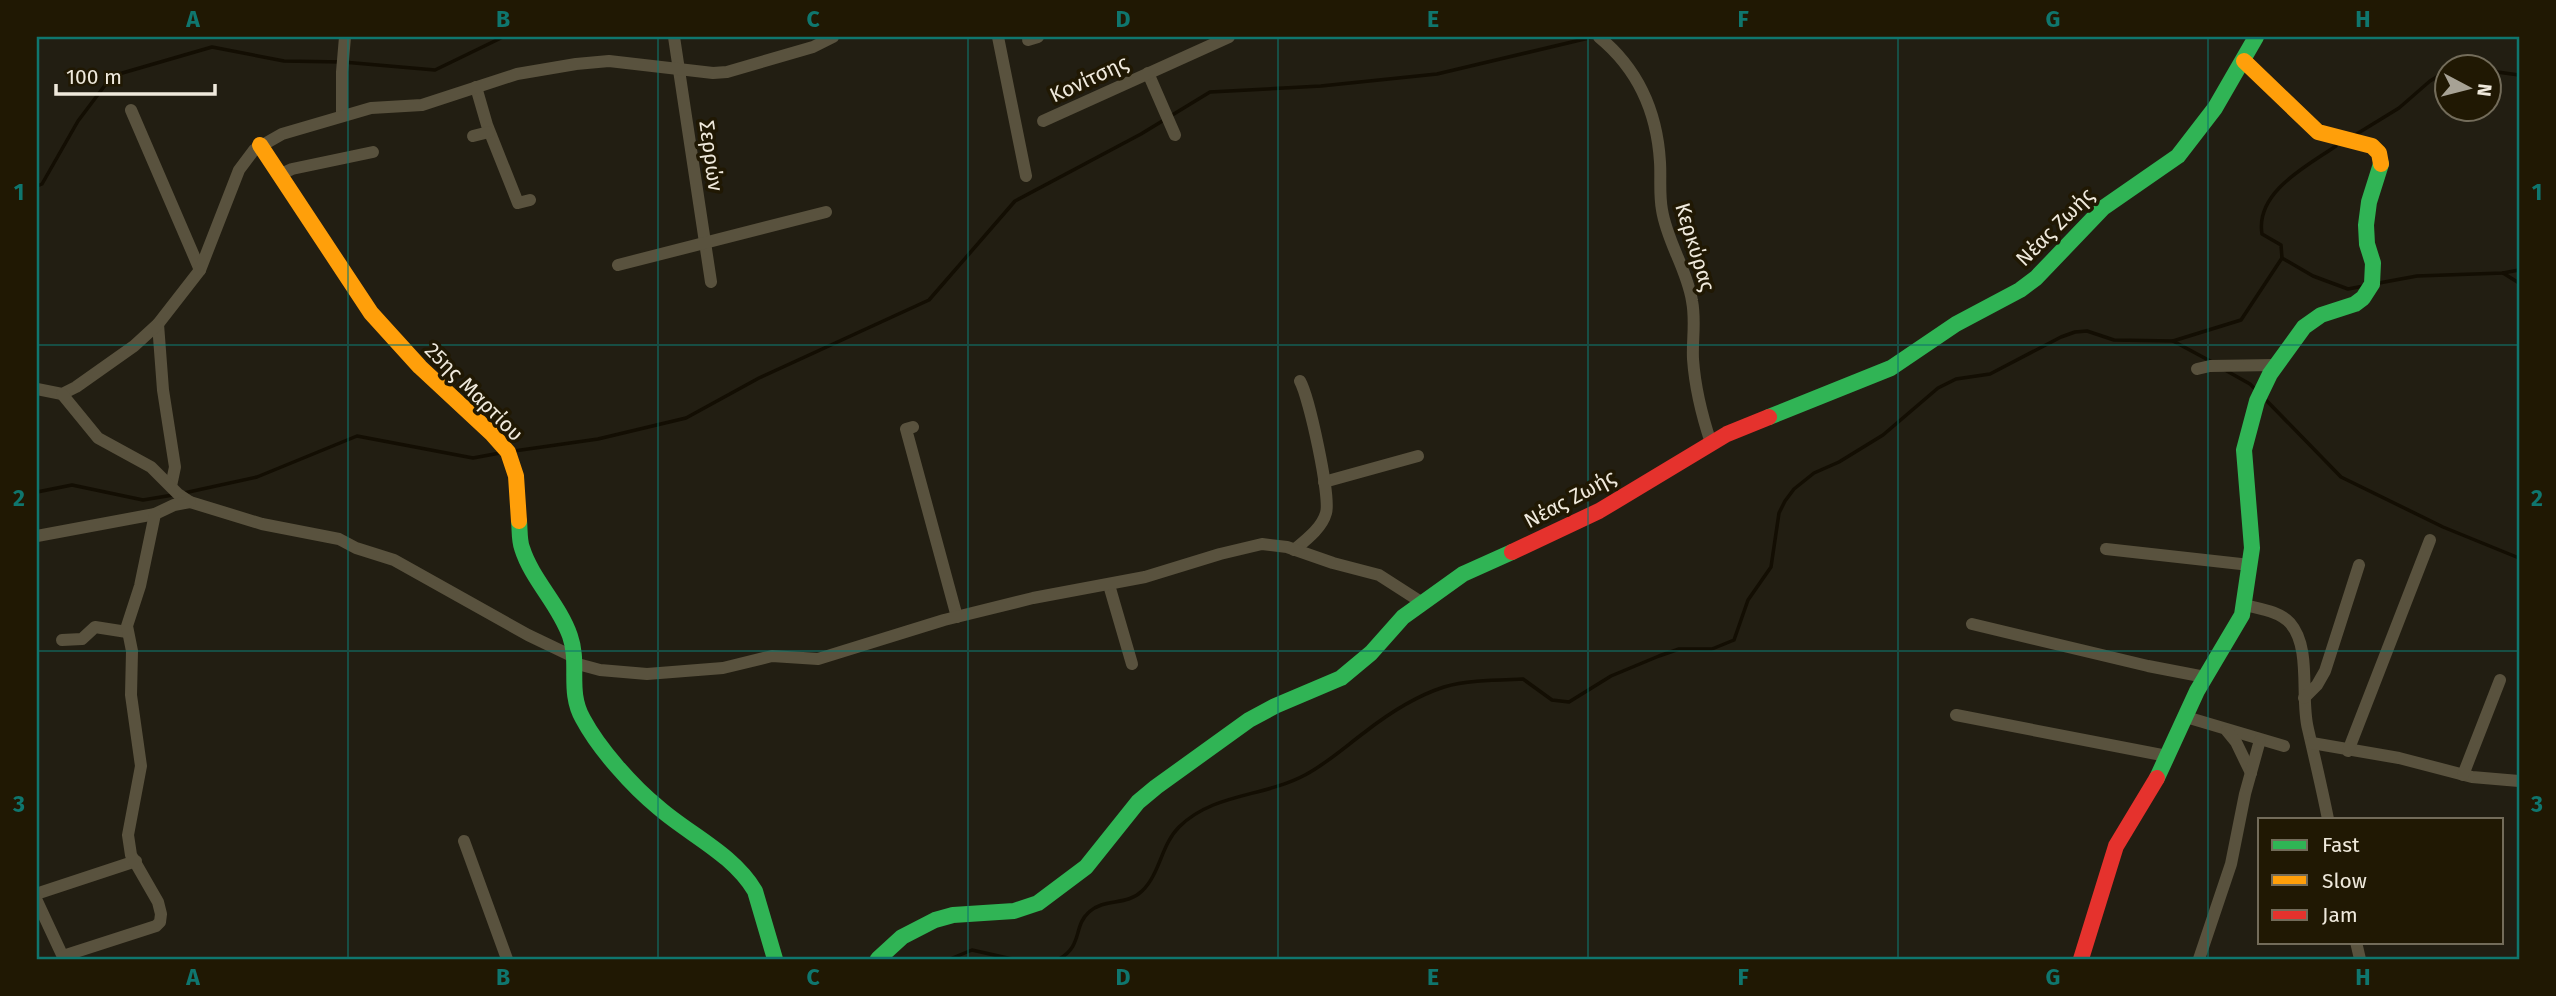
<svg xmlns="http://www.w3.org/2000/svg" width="2556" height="996" font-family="'Fira Sans',sans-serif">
  <rect width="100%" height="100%" fill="#221e12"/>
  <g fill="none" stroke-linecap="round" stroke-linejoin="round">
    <g stroke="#130e03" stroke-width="3.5">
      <polyline points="2490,71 2519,75"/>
      <polyline points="2355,135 2399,108 2430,81 2448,70"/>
      <polyline points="37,186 42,184 78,121 112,76 212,47 284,61 343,62 435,70 503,37"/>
      <polyline points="2282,258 2313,276 2348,289 2364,286"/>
      <polyline points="2503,273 2519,283"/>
      <polyline points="2379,283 2417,276 2503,273 2519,270"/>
      <polyline points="2173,341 2212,362"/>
      <polyline points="2225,370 2250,384 2256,390"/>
      <polyline points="2264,398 2341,477 2443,527 2519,558"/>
      <polyline points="514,451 598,439 686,418 759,378 929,300 1015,201 1141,134 1210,92 1321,86 1437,74 1593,37"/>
      <polyline points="37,492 72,485 143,500 173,495"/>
      <polyline points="184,493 257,477 357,436 473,458 500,453"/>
      <polyline points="950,959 972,950 1012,959"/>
      <path d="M1059,959C1083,946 1073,926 1089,912C1104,898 1127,906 1142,891C1160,874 1161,845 1179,827C1213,793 1264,797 1305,775C1326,764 1346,746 1365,732C1388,714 1416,696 1444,687C1467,680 1498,680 1523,679L1552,700L1569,702L1611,676L1659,656L1679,649H1712L1734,640L1748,600L1771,567L1779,513L1785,501L1794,489L1814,473L1839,462L1883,435L1938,388L1956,379L1990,374L2061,337L2075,332L2087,331L2114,340L2173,341L2241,320L2282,258L2281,245L2262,234C2255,192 2307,166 2336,146"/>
    </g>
    <g stroke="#59523e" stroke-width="12">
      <polyline points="674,37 711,282"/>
      <polyline points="998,37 1026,176"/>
      <path d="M1599,37C1638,69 1657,112 1660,162C1661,178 1659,194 1662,210C1667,242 1687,269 1692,301C1696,321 1692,340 1693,359C1695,388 1702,416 1711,443"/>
      <polyline points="1028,40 1038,37"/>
      <polyline points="1148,73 1175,135"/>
      <polyline points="476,87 487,125 518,203 530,200"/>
      <polyline points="131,110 200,270"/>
      <polyline points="342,116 342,72 345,37"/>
      <polyline points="1043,121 1229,37"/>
      <polyline points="473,136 489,132"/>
      <polyline points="279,175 292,169 373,152"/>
      <polyline points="618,265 826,212"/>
      <polyline points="158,324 163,390 175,467 171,486"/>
      <polyline points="2197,369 2210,366 2276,365"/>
      <polyline points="37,389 62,394 76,387 134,346 158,324 200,270 239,170 254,150 282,134 371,108 422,105 517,74 576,64 609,61 713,73 727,72 813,47 833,37"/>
      <polyline points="62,394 98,438 151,467 178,494 190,502 262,524 339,539 356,548 394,560 528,635 574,657"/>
      <polyline points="913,427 906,429 957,617"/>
      <polyline points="1324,482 1418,456"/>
      <polyline points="37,536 155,514 174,505 190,502"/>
      <polyline points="2106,549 2250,565"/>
      <path d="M1294,550C1306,540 1322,528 1326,513C1331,497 1309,397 1300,381"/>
      <polyline points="1109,585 1132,664"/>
      <path d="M2245,605C2260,609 2279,611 2290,623C2312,648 2300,698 2308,729C2315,759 2322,789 2328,819"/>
      <polyline points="1972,624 2148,666 2205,677"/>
      <polyline points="62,640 82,639 95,627 127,632"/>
      <polyline points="574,663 600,670 647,674 723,668 772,656 818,659 944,620 1033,598 1145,577 1220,554 1262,544 1287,547 1333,563 1379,575 1421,602"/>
      <polyline points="2304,698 2317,685 2325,671 2359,565"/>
      <polyline points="1956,715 2167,756"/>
      <polyline points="2186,717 2284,746"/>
      <polyline points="2227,731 2236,742 2251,773"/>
      <polyline points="2312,743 2399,758 2472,777 2519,781"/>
      <polyline points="2348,751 2430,540"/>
      <polyline points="2463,775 2500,680"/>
      <polyline points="464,841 507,959"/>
      <polyline points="37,895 39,893 136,861"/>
      <polyline points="37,901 64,959"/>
      <polyline points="2356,942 2360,959"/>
      <polyline points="63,956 156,926 160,922 161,914 158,902 131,855 128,835 141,766 131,695 132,651 127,626 140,586 155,514"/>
      <polyline points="2199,959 2231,864 2245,794 2260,740"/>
    </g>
    <g stroke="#30b455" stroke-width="16">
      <polyline points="1769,417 1891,368 1956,324 2020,290 2036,278 2103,208 2178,156 2215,108 2256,37"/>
      <path d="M519,521C520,530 519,540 522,548C532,580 559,604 570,636C580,664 567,691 583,719C599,749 633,787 659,808C690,835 733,854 755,891L775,959"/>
      <polyline points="2157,778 2197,691 2242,615 2252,548 2244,450 2257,401 2270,374 2304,327 2321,315 2355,304 2363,298 2372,284 2373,263 2367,244 2366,225 2369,202 2381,164"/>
      <polyline points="878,959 902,937 935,920 953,915 1014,911 1038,903 1086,867 1138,802 1156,787 1249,720 1275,706 1341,678 1371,653 1403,617 1463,574 1512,552"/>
    </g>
    <g stroke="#ff9f0a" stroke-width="16">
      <polyline points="2244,61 2318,132 2372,146 2379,153 2381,164"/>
      <polyline points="260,145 371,313 420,367 492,434 508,452 516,476 519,521"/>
    </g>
    <g stroke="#e5322d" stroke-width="16">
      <polyline points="1512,552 1599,511 1727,434 1769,417"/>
      <polyline points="2081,959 2116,846 2157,778"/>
    </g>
  </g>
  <path fill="none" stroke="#0f766e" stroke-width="2" stroke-opacity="0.55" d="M348,37V959M658,37V959M968,37V959M1278,37V959M1588,37V959M1898,37V959M2208,37V959M37,345H2519M37,651H2519"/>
  <g text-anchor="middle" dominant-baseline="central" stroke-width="7" stroke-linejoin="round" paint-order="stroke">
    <g font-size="21" fill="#efe9dc" stroke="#201803">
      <text transform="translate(1089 79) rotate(-25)">Κονίτσης</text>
      <text transform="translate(711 156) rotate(82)">Σερρών</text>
      <text transform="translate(2055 227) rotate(-45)">Νέας Ζωής</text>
      <text transform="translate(1695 247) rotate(73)">Κερκύρας</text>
      <text transform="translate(474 392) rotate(45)">25ης Μαρτίου</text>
      <text transform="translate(1570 499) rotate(-28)">Νέας Ζωής</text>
    </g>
  </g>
  <rect width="2556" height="996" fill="none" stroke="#201803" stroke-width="77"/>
  <rect x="2258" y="818" width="245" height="126" fill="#201803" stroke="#736c5a" stroke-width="2"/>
  <rect x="2272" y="840" width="35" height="10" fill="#30b455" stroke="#736c5a" stroke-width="2"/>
  <text x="2322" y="852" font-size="21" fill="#efe9dc">Fast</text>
  <rect x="2272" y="875" width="35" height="10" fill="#ff9f0a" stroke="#736c5a" stroke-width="2"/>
  <text x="2322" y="888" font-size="21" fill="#efe9dc">Slow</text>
  <rect x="2272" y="910" width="35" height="10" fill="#e5322d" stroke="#736c5a" stroke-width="2"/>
  <text x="2322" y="922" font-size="21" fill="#efe9dc">Jam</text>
  <g transform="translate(2468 88) rotate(97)"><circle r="33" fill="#201803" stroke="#736c5a" stroke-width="2"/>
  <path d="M0-5L12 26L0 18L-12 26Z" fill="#a7a295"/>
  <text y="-10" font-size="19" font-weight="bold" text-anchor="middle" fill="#efe9dc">N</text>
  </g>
  <path d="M56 84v10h159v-10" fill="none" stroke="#efe9dc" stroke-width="3.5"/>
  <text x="66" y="84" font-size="21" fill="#efe9dc" stroke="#201803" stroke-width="5" paint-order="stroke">100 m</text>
  <rect x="38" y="38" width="2480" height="920" fill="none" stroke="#0f766e" stroke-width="2.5"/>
  <g font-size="23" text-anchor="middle" font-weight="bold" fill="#0f766e">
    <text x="193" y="27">A</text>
    <text x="503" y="27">B</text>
    <text x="813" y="27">C</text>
    <text x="1123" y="27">D</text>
    <text x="1433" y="27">E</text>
    <text x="1743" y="27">F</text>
    <text x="2053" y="27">G</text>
    <text x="2363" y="27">H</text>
    <text x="19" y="200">1</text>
    <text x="2537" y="200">1</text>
    <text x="19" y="506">2</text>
    <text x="2537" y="506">2</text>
    <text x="19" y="812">3</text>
    <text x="2537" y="812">3</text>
    <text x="193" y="985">A</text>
    <text x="503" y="985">B</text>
    <text x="813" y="985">C</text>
    <text x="1123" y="985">D</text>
    <text x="1433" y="985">E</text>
    <text x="1743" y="985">F</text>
    <text x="2053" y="985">G</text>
    <text x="2363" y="985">H</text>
  </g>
</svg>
